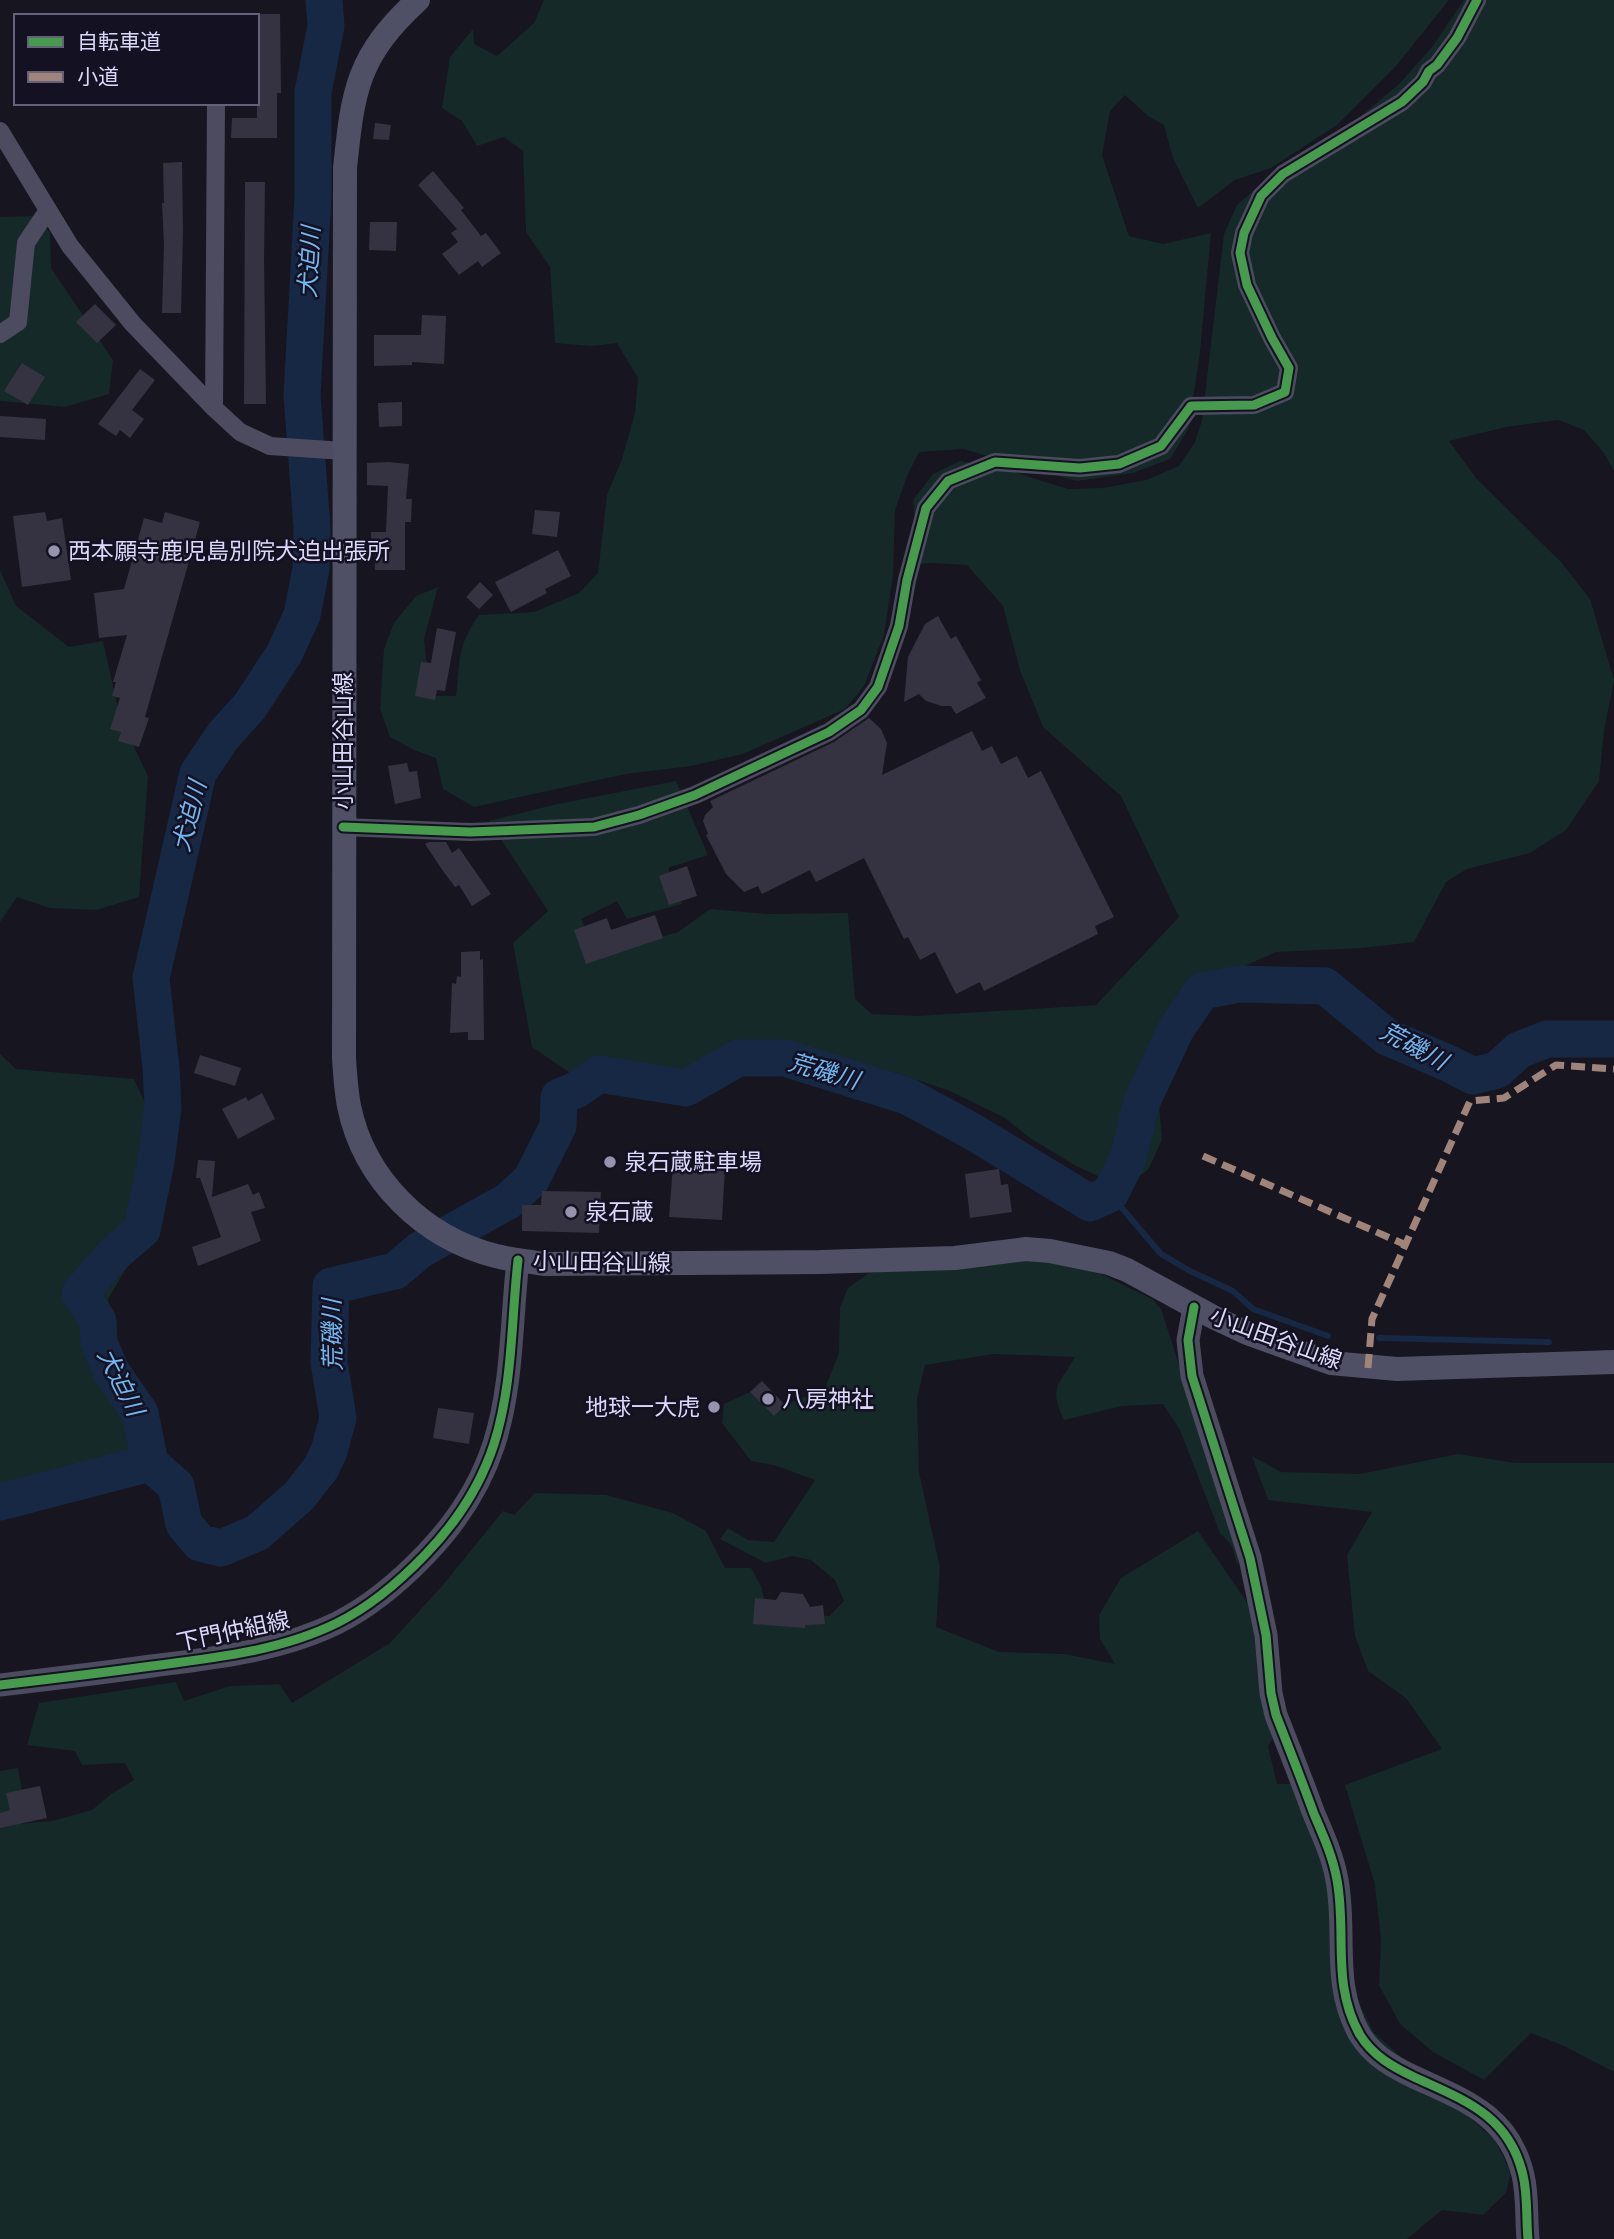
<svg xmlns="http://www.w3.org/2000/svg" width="1614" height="2239" font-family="'Asap Condensed','Noto Sans JP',sans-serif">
  <rect width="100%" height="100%" fill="#17151f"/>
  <g fill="#152929">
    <path d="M544,0H1449L1396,66L1337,125L1271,168L1235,180L1198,208L1173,158L1164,125L1148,116L1125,95L1110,111L1102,155L1129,236L1163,244L1211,233L1200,352L1189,428L1170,459L1133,473L1077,481L963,449L919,452L908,474L895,510L893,575L884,635L864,686L845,709L743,754L691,766L626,774L474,807L443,789L436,758L414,750L390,737L380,709L384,649L394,623L416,596L438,587L424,639L430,696H456C460,660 457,646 479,615L534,612L579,593L598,573L607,495L622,459L635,413L638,378L617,343L592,346L555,343L550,267L526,232L523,151L504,137L477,146L462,121L442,108L450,57L473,29L474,44L497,56L534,23Z"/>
    <polygon points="1464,0 1614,0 1614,471 1604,453 1584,430 1558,420 1506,427 1449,441 1476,478 1562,563 1590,599 1614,680 1604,731 1599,781 1566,830 1530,853 1467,869 1446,882 1414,942 1362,948 1276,952 1231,972 1200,1009 1169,1051 1157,1078 1162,1140 1148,1170 1133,1180 1107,1180 1076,1166 1030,1138 1005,1118 950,1091 896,1073 810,1066 732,1067 642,1086 582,1081 532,1047 513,943 548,911 489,821 553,805 676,781 708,855 668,868 682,904 627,919 617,901 581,919 599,955 678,932 710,909 767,914 848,913 855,999 872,1014 917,1016 1096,1005 1179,917 1121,796 1043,727 1020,670 1003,606 967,565 933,563 919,564 913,500 933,474 960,461 1010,471 1068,489 1103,488 1146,480 1179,466 1195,442 1202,420 1224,234 1237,205 1260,185 1347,128 1399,84 1432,47"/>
    <polygon points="35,216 50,233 51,268 113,360 109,394 65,407 0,401 0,217"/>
    <polygon points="0,570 16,606 69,647 103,641 120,718 148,776 139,897 96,910 50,908 17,897 0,922"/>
    <polygon points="0,1054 16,1069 134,1079 172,1163 164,1204 108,1299 113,1362 155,1416 156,1442 140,1463 101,1466 59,1475 0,1498"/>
    <path d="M1037,1260L1093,1270L1152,1299L1161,1309L1243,1562L1237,1564L1232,1546L1220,1533L1180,1430L1163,1404L1122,1406L1064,1420C1048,1387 1059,1385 1075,1357L993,1354L925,1365L917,1399L919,1472L940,1568L936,1627L999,1652L1064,1654L1115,1664L1100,1639L1099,1615L1121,1578L1198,1531L1255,1614L1285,1719L1268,1746L1277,1784H1315L1345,1865L1352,1982L1358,2001L1374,2033L1494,2139L1511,2172L1506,2193L1483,2215L1442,2210L1407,2239H0V1771L18,1768L22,1790L15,1824L52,1821L92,1810L110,1795L134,1780L125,1763L82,1765L75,1751L27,1745L39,1703L176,1682L184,1701L230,1686L279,1684L292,1703L390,1643L442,1586L503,1511L514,1515L535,1493L606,1495L673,1513L706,1531L725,1568H751L761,1586L767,1609L829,1616L844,1601L835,1580L811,1560L792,1556L766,1563L720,1539L728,1528L748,1540L774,1542L815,1480L774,1465L751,1461L722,1423L724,1404L759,1388L779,1404L796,1401L825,1388L839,1353L840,1308L848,1288L869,1273L928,1266Z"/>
    <polygon points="1458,1454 1515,1463 1614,1463 1614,2072 1562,2045 1531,2033 1484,2080 1433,2052 1400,2024 1379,1985 1381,1940 1375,1885 1345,1785 1442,1749 1406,1698 1368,1671 1355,1636 1347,1555 1372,1512 1268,1500 1252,1456 1281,1472 1360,1474"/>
  </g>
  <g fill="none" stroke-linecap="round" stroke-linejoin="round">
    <g stroke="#162844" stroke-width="6">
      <polyline points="1110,1194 1161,1254 1190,1271 1233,1291 1253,1309 1328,1336"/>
      <polyline points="1379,1338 1549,1342"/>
    </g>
    <g stroke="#162844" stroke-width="37">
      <polyline points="150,1463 176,1486 184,1524 200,1543 221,1548 257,1533 299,1496 321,1468 329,1451 338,1418 329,1362 331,1286 395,1271 420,1250 508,1201 531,1180 558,1126 559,1097 576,1090 599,1074 686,1088 738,1058 785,1058 907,1096 970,1130 1090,1203 1110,1194 1128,1158 1142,1101 1176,1029 1202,991 1239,984 1325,986 1387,1037 1450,1064 1473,1076 1497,1070 1519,1050 1547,1039 1614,1039"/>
      <polyline points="150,1463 140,1413 111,1371 99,1343 98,1321 80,1293 115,1253 142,1230 156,1162 163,1107 161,1068 151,978 198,773 223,736 250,706 284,654 302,615 311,569 312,527 302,395 313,197 313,92 326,26 324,0"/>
      <polyline points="0,1502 150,1463"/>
    </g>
  </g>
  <g fill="#353341">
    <polygon points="257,14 280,14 281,93 277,93 277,138 231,138 232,118 257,118"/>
    <polygon points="375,123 391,125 389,140 373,139"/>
    <polygon points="182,162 183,231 181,313 162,313 164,245 162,203 164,203 163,163"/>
    <polygon points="433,171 464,208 461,210 481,236 486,233 501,253 482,267 478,261 459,275 442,254 458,242 451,233 457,229 418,185"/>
    <polygon points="245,182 265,182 264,260 266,404 244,404"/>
    <polygon points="370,222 397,222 396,251 369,250"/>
    <polygon points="95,304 116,325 97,343 76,322"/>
    <polygon points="422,315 446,316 444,364 412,362 412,365 374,366 374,335 421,335"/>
    <polygon points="22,363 45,377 28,405 4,391"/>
    <polygon points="140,369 155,380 132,410 144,419 130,438 120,430 116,436 98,424"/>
    <polygon points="402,402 402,426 379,427 378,403"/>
    <polygon points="0,416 46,419 45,440 0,437"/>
    <polygon points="388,462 409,464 406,499 412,499 411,522 405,522 405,570 375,570 375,552 371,552 371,532 386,532 388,486 367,485 367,463"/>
    <polygon points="535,510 560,512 557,537 532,534"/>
    <polygon points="45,512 47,521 62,518 71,580 22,587 13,516"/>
    <polygon points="165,512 200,522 145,717 149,718 139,747 118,741 121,732 110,729 120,698 112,696 116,682 113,682 127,635 99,638 94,593 124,589 144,518 162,523"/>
    <polygon points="558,550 571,576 545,589 547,593 511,612 495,582"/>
    <polygon points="480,582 493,595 479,609 466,597"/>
    <polygon points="938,616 951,639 956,636 981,680 977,683 986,698 956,714 951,706 942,706 926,701 919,694 904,702 908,657 925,624"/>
    <polygon points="437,628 456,632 445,691 437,690 435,700 415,696 421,662 431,663"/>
    <polygon points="869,718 881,729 887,743 882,775 972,731 982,751 992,746 1001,764 1017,756 1028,778 1041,771 1114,917 1095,926 1098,934 984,991 980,982 956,994 935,952 920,960 908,937 904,939 864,858 816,882 810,870 762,894 758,886 744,892 726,874 706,835 708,834 703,821 705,815 713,807 710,801 834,742"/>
    <polygon points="407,763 409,772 417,771 421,798 395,804 388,766"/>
    <polygon points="429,842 446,842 452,853 459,848 491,894 472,906 459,885 455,887 443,871 425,844"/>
    <polygon points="687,866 697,896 669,905 659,876"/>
    <polygon points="655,915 663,938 586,964 574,930 607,918 611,930"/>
    <polygon points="480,951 480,960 483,959 484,1040 468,1040 468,1032 450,1033 452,983 456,984 457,976 461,977 461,952"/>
    <polygon points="200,1055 241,1068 235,1086 194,1073"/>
    <polygon points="262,1093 275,1119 238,1139 222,1109 246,1097 248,1101"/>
    <polygon points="198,1160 215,1161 212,1197 248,1184 253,1195 259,1192 265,1208 251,1212 261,1241 198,1266 192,1247 221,1237 200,1178 196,1178"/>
    <polygon points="673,1165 725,1168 722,1220 669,1217"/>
    <polygon points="999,1169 1001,1185 1008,1184 1012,1212 970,1218 965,1174"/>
    <polygon points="542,1191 601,1192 599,1233 522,1231 522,1205 541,1205"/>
    <polygon points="762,1381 785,1405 774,1416 750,1392"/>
    <polygon points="438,1408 474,1413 469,1444 433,1438"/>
    <polygon points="781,1592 803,1594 810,1607 823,1605 825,1624 805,1625 805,1628 753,1624 755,1598 776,1600"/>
    <polygon points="40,1786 47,1818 0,1828 0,1813 10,1810 6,1793"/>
  </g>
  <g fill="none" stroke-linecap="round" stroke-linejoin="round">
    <g stroke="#4d4b5f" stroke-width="18">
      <polyline points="0,131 70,246 133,324 214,408 240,432 270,446 344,451"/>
      <polyline points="0,334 18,322 26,243 48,210"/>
      <polyline points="214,408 216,103"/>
      <polyline points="343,827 470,832 594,827 639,815 695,795 829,732 861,710 878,687 899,626 907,580 926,508 948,481 995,462 1080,468 1119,464 1161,446 1191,406 1254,405 1285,392 1289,368 1272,338 1247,285 1240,253 1244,233 1261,196 1283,174 1402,102 1423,82 1429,71 1437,65 1457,38 1477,0"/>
    </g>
    <g stroke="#4d4b5f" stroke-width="23">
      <path d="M1194,1307L1188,1340L1192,1376L1250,1558L1266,1635L1271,1693L1276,1715C1289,1748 1302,1781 1314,1814C1323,1835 1333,1857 1337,1880C1347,1934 1331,1984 1360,2035C1373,2056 1393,2067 1414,2077C1464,2100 1509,2115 1523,2175C1528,2196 1526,2218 1528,2239"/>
      <path d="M0,1685C51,1679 102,1673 152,1666C215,1658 280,1651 337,1623C371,1606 399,1582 425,1555C456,1523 480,1487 494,1444C513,1384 511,1322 518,1260"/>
    </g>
    <path stroke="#4f4f65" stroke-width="24" d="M418,0C357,56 353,90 345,168L344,1058C345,1074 346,1090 349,1106C364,1180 424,1238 496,1256C512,1260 528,1261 544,1264L820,1262L955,1258L1026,1249L1050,1251L1109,1263L1127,1270L1215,1318L1247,1333L1331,1363L1397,1369L1614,1362"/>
    <g stroke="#a18479" stroke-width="7" stroke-dasharray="14 7" stroke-linecap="butt">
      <polyline points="1203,1156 1406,1245"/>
      <polyline points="1368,1368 1372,1319 1470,1101 1504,1098 1556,1065 1614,1069"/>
    </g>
    <defs>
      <g id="cycleway">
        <polyline points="343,827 470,832 594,827 639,815 695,795 829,732 861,710 878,687 899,626 907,580 926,508 948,481 995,462 1080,468 1119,464 1161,446 1191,406 1254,405 1285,392 1289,368 1272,338 1247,285 1240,253 1244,233 1261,196 1283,174 1402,102 1423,82 1429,71 1437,65 1457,38 1477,0"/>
        <path d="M1194,1307L1188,1340L1192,1376L1250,1558L1266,1635L1271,1693L1276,1715C1289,1748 1302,1781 1314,1814C1323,1835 1333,1857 1337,1880C1347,1934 1331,1984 1360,2035C1373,2056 1393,2067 1414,2077C1464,2100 1509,2115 1523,2175C1528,2196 1526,2218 1528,2239"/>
        <path d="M0,1685C51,1679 102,1673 152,1666C215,1658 280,1651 337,1623C371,1606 399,1582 425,1555C456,1523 480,1487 494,1444C513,1384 511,1322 518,1260"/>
      </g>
    </defs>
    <use href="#cycleway" stroke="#141123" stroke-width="13"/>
    <use href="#cycleway" stroke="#469c4c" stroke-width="9"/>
  </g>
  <g fill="#9694ad" stroke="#141123" stroke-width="2.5">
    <circle cx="54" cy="551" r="7"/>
    <circle cx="610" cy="1162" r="7"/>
    <circle cx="571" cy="1212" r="7"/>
    <circle cx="768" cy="1399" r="7"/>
    <circle cx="714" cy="1407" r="7"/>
  </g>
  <g text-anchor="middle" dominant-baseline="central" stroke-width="5" stroke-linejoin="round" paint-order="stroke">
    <g font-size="23" fill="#dbd8fa" stroke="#141123" text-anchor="start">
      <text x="68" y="551">西本願寺鹿児島別院犬迫出張所</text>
      <text x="624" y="1162">泉石蔵駐車場</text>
      <text x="585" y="1212">泉石蔵</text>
      <text x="782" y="1399">八房神社</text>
      <text x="700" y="1407" text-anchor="end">地球一大虎</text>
    </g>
    <g font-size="23" fill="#dbd8fa" stroke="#141123">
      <text transform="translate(343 741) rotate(-90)">小山田谷山線</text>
      <text transform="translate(602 1262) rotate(1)">小山田谷山線</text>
      <text transform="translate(1276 1338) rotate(20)">小山田谷山線</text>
      <text transform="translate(233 1631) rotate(-12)">下門仲組線</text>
    </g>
    <g font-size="24" font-style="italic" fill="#72b7ef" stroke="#141123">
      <text transform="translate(309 262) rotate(-87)">犬迫川</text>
      <text transform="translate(189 816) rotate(-76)">犬迫川</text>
      <text transform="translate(1414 1046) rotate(28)">荒磯川</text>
      <text transform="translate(824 1071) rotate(16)">荒磯川</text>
      <text transform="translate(332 1335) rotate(-91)">荒磯川</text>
      <text transform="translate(121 1382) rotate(63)">犬迫川</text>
    </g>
  </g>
  <rect x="14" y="14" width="245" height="91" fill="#141123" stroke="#646179" stroke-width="2"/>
  <rect x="28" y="37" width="35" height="10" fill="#469c4c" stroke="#646179" stroke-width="2"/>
  <text x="77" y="49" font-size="21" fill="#dbd8fa">自転車道</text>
  <rect x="28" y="72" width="35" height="10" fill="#a18479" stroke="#646179" stroke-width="2"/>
  <text x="77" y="84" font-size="21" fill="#dbd8fa">小道</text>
</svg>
